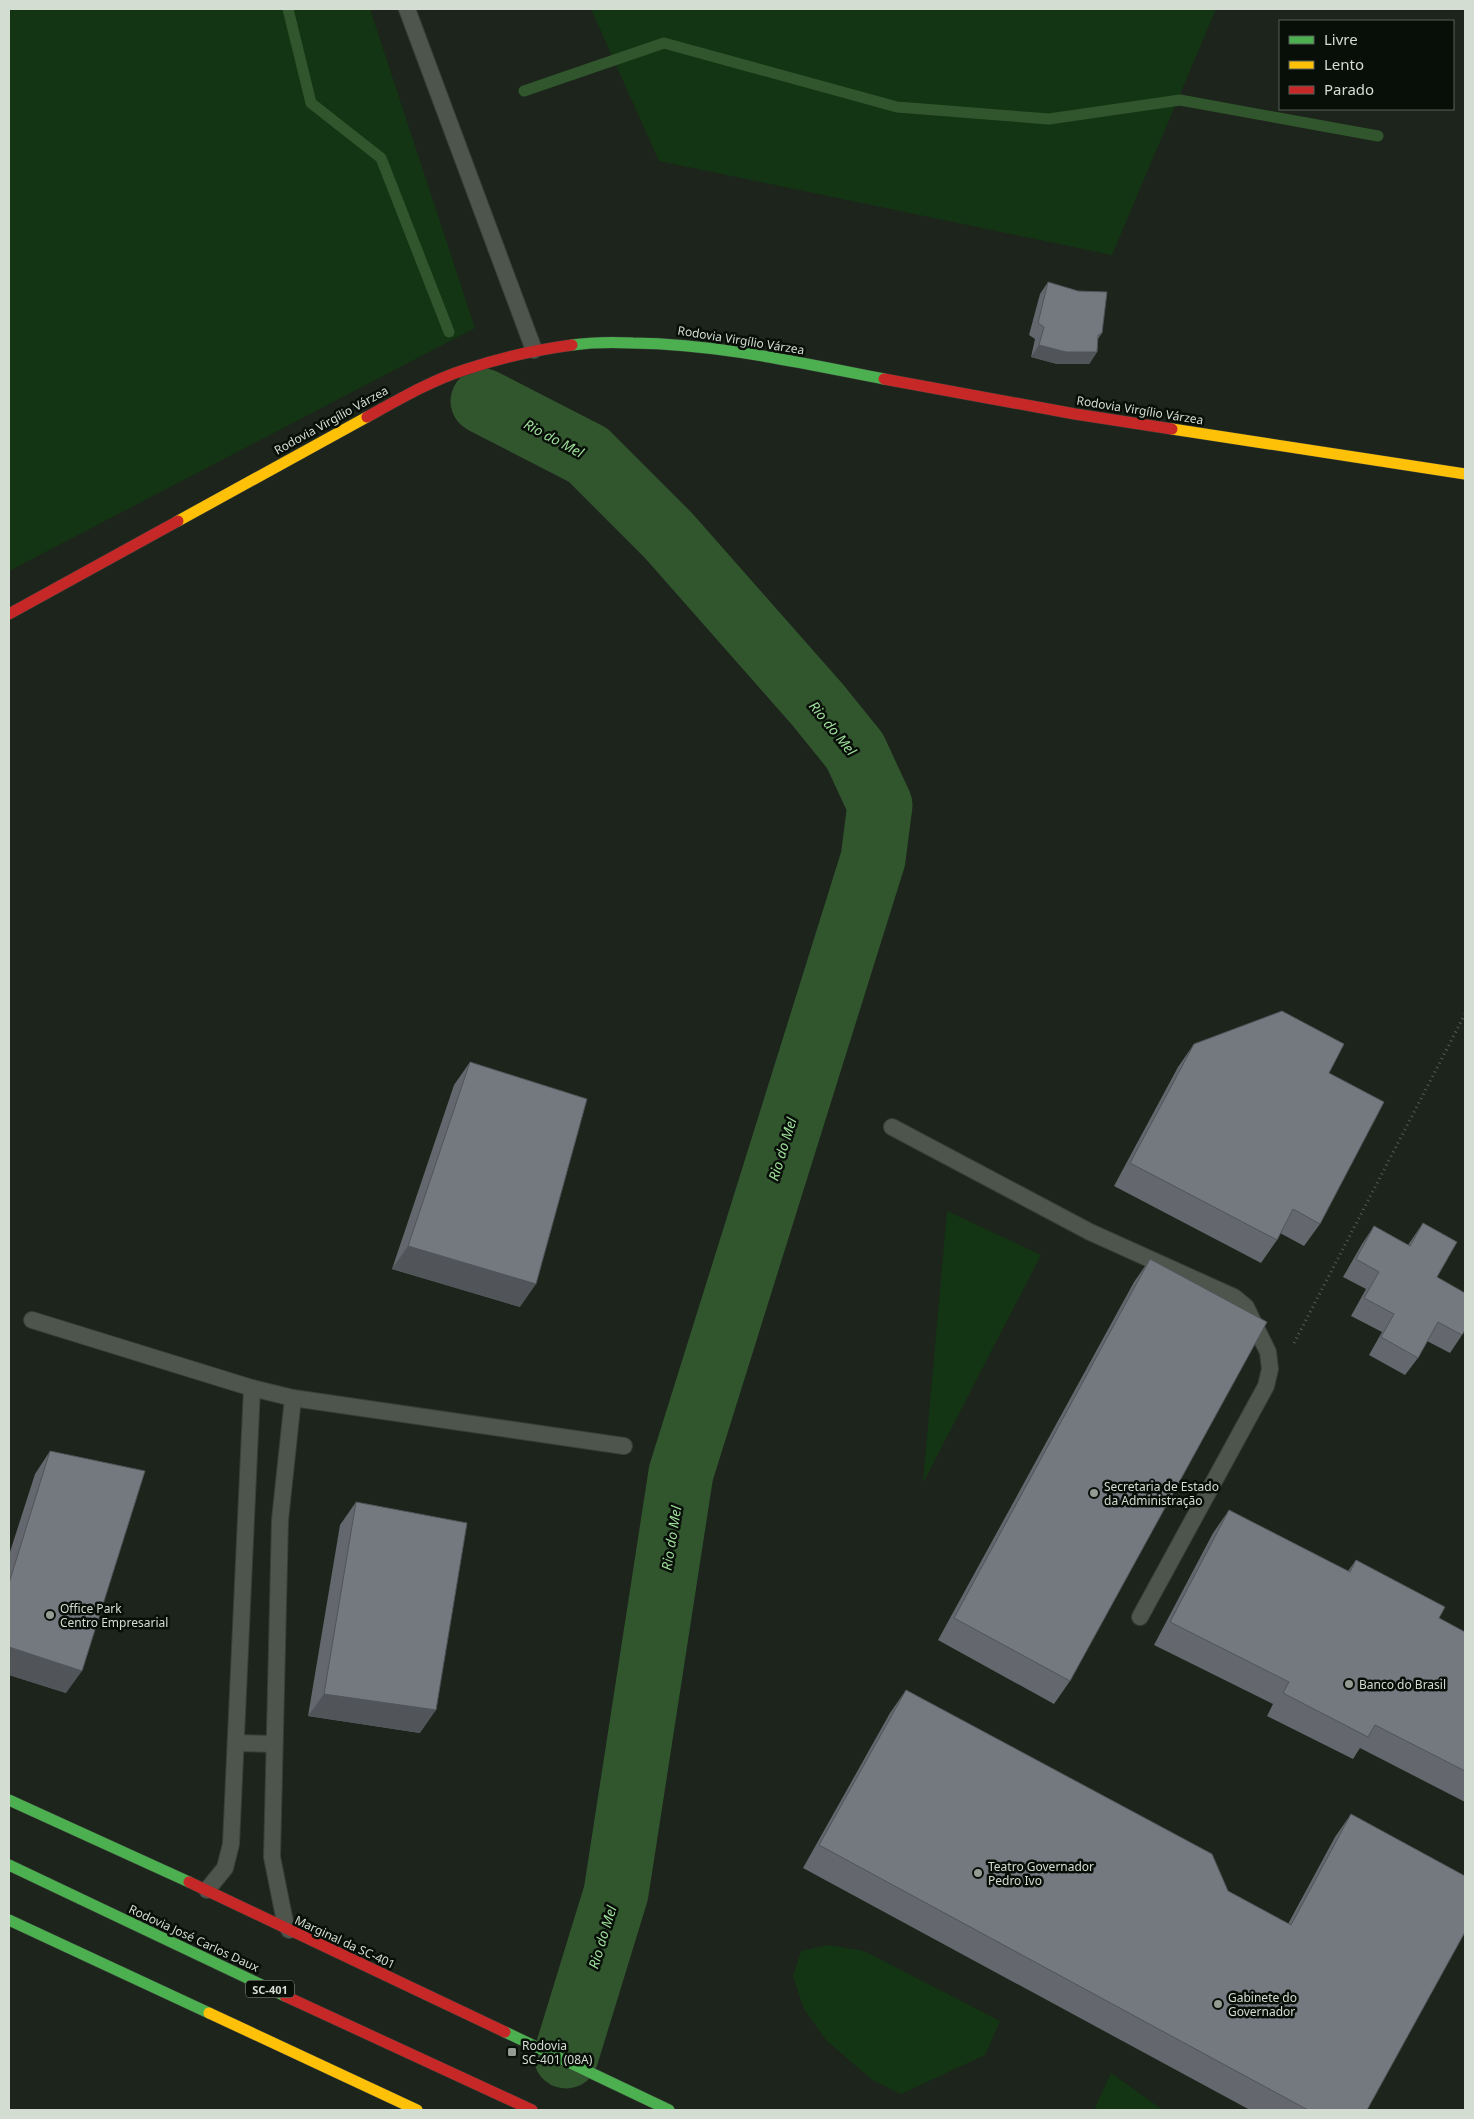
<svg xmlns="http://www.w3.org/2000/svg" width="1474" height="2119" font-family="'Noto Sans',sans-serif">
  <rect width="100%" height="100%" fill="#1c241b"/>
  <g fill="#143513">
    <polygon points="9,9 370,9 475,328 9,571"/>
    <polygon points="591,9 1216,9 1112,255 659,161"/>
    <polygon points="947,1211 1041,1255 923,1483"/>
    <polygon points="829,1945 864,1951 1000,2021 985,2055 901,2094 871,2079 826,2040 804,2009 793,1976 801,1951"/>
    <polygon points="1111,2073 1163,2110 1094,2110"/>
  </g>
  <g fill="none" stroke-linecap="round" stroke-linejoin="round">
    <g stroke="#31562e" stroke-width="11">
      <polyline points="288,9 311,103 381,158 449,332"/>
      <polyline points="524,91 664,43 897,107 1049,119 1180,100 1378,136"/>
    </g>
    <polyline stroke="#31562e" stroke-width="65" points="483,401 588,455 668,535 817,704 855,751 880,805 873,859 681,1473 616,1893 566,2056"/>
    <defs>
      <g id="lane">
        <polyline points="407,9 534,350"/>
        <polyline points="892,1127 1090,1232 1234,1297 1246,1307 1268,1352 1270,1369 1266,1386 1140,1617"/>
        <polyline points="32,1320 252,1388 293,1398 624,1446"/>
        <polyline points="236,1743 274,1744"/>
        <polyline points="207,1890 225,1868 231,1844 252,1388"/>
        <polyline points="289,1930 285,1922 272,1857 280,1520 293,1398"/>
      </g>
      <g id="fast">
        <path d="M572,345C593,342 613,342 633,343C718,344 801,363 884,379"/>
        <polyline points="9,1800 189,1882"/>
        <polyline points="9,1865 285,1996"/>
        <polyline points="9,1920 209,2013"/>
        <polyline points="505,2032 669,2110"/>
      </g>
      <g id="slow">
        <polyline points="1172,429 1465,474"/>
        <polyline points="178,521 367,417"/>
        <polyline points="209,2013 417,2110"/>
      </g>
      <g id="jam">
        <polyline points="884,379 1075,414 1172,429"/>
        <path d="M367,417C398,400 430,381 464,370C499,358 535,350 572,345"/>
        <polyline points="9,614 178,521"/>
        <polyline points="189,1882 505,2032"/>
        <polyline points="285,1996 532,2110"/>
      </g>
    </defs>
    <use href="#lane" stroke="#383f38" stroke-width="18"/>
    <use href="#fast" stroke="#383f38" stroke-width="12"/>
    <use href="#slow" stroke="#383f38" stroke-width="12"/>
    <use href="#jam" stroke="#383f38" stroke-width="12"/>
    <polyline stroke="#575c56" stroke-width="3" stroke-dasharray="1 4" stroke-linecap="butt" points="1294,1343 1465,1014"/>
    <use href="#lane" stroke="#4e554d" stroke-width="16"/>
    <use href="#fast" stroke="#4caf50" stroke-width="11"/>
    <use href="#slow" stroke="#ffc107" stroke-width="11"/>
    <use href="#jam" stroke="#c62828" stroke-width="11"/>
  </g>
  <g fill="#64676d">
    <polygon points="1048,282 1078,291 1102,333 1098,339 1097,352 1089,364 1057,364 1031,357 1035,339 1029,335 1040,294"/>
    <polygon points="1194,1044 1320,1224 1304,1246 1280,1233 1277,1240 1261,1263 1114,1186 1178,1067"/>
    <polygon points="470,1062 520,1307 392,1269 454,1085"/>
    <polygon points="1423,1223 1437,1277 1462,1335 1450,1353 1427,1341 1418,1358 1405,1375 1369,1355 1382,1332 1351,1316 1366,1289 1343,1277 1362,1244 1374,1226 1408,1245"/>
    <polygon points="1150,1259 1070,1681 1054,1704 938,1640 1134,1282"/>
    <polygon points="50,1451 66,1693 9,1675 9,1555 35,1474"/>
    <polygon points="356,1502 420,1733 308,1716 340,1525"/>
    <polygon points="1229,1510 1348,1571 1356,1560 1439,1618 1465,1632 1465,1802 1360,1748 1353,1759 1267,1716 1273,1704 1154,1645 1213,1533"/>
    <polygon points="906,1690 1228,1891 1288,1924 1335,1837 1351,1814 1367,2110 1250,2110 803,1868 890,1713"/>
  </g>
  <g fill="#515459">
    <polygon points="1039,345 1097,352 1089,364 1057,364 1031,357"/>
    <polygon points="408,1246 536,1284 520,1307 392,1269"/>
    <polygon points="9,1647 82,1671 66,1693 9,1675"/>
    <polygon points="324,1694 436,1710 420,1733 308,1716"/>
  </g>
  <g fill="#74787f" stroke="#515459">
    <polygon points="1048,282 1078,291 1107,292 1102,333 1098,335 1097,352 1066,352 1039,345 1044,327 1038,323"/>
    <polygon points="1282,1011 1344,1044 1329,1073 1384,1102 1320,1224 1293,1209 1277,1240 1130,1163 1194,1044"/>
    <polygon points="470,1062 587,1099 536,1284 408,1246"/>
    <polygon points="1423,1223 1457,1242 1437,1277 1465,1293 1465,1330 1462,1335 1438,1322 1418,1358 1381,1337 1394,1314 1364,1298 1379,1272 1356,1259 1374,1226 1410,1246"/>
    <polygon points="1150,1259 1267,1322 1070,1681 954,1618"/>
    <polygon points="50,1451 145,1471 82,1671 9,1647 9,1583"/>
    <polygon points="356,1502 467,1523 436,1710 324,1694"/>
    <polygon points="1229,1510 1350,1572 1356,1560 1445,1607 1439,1618 1465,1632 1465,1771 1375,1725 1368,1737 1283,1693 1289,1682 1170,1622"/>
    <polygon points="906,1690 1212,1854 1228,1891 1291,1925 1351,1814 1465,1876 1465,1932 1367,2110 1308,2110 819,1845"/>
  </g>
  <g fill="#939c92" stroke="#080f08" stroke-width="2">
    <circle cx="1094" cy="1493" r="5"/>
    <circle cx="50" cy="1615" r="5"/>
    <circle cx="1349" cy="1684" r="5"/>
    <circle cx="978" cy="1873" r="5"/>
    <circle cx="1218" cy="2004" r="5"/>
    <rect x="507" y="2047" width="10" height="10" rx="2.5"/>
  </g>
  <g text-anchor="middle" dominant-baseline="central" stroke-width="5" stroke-linejoin="round" paint-order="stroke">
    <rect fill="#080f08" stroke="#969f95" stroke-width="1" x="246" y="1980.5" width="48" height="17" rx="4"/>
    <g font-size="11" font-weight="bold" fill="#d3ddd2">
      <text x="270" y="1989">SC-401</text>
    </g>
    <g font-size="12" fill="#d3ddd2" stroke="#080f08">
      <text transform="translate(741 340) rotate(9)">Rodovia Virgílio Várzea</text>
      <text transform="translate(1140 410) rotate(9)">Rodovia Virgílio Várzea</text>
      <text transform="translate(331 420) rotate(-29)">Rodovia Virgílio Várzea</text>
      <text transform="translate(194 1938) rotate(25)">Rodovia José Carlos Daux</text>
      <text transform="translate(345 1942) rotate(25)">Marginal da SC-401</text>
    </g>
    <g font-size="12" fill="#d3ddd2" stroke="#080f08" text-anchor="start">
      <text x="1104" y="1486">Secretaria de Estado<tspan x="1104" dy="14">da Administração</tspan></text>
      <text x="60" y="1608">Office Park<tspan x="60" dy="14">Centro Empresarial</tspan></text>
      <text x="1359" y="1684">Banco do Brasil</text>
      <text x="988" y="1866">Teatro Governador<tspan x="988" dy="14">Pedro Ivo</tspan></text>
      <text x="1228" y="1997">Gabinete do<tspan x="1228" dy="14">Governador</tspan></text>
      <text x="522" y="2045">Rodovia<tspan x="522" dy="14">SC-401 (08A)</tspan></text>
    </g>
    <g font-size="14" font-style="italic" fill="#9fde9b" stroke="#080f08">
      <text transform="translate(554 438) rotate(28)">Rio do Mel</text>
      <text transform="translate(833 728) rotate(51)">Rio do Mel</text>
      <text transform="translate(782 1149) rotate(-73)">Rio do Mel</text>
      <text transform="translate(671 1538) rotate(-81)">Rio do Mel</text>
      <text transform="translate(602 1937) rotate(-73)">Rio do Mel</text>
    </g>
  </g>
  <rect width="1474" height="2119" fill="none" stroke="#d3ddd2" stroke-width="20"/>
  <rect x="1279" y="20" width="175" height="90" fill="#080f08" stroke="#596159"/>
  <rect x="1289" y="36" width="25" height="8" fill="#4caf50" stroke="#596159"/>
  <text x="1324" y="45" font-size="15" fill="#d3ddd2">Livre</text>
  <rect x="1289" y="61" width="25" height="8" fill="#ffc107" stroke="#596159"/>
  <text x="1324" y="70" font-size="15" fill="#d3ddd2">Lento</text>
  <rect x="1289" y="86" width="25" height="8" fill="#c62828" stroke="#596159"/>
  <text x="1324" y="95" font-size="15" fill="#d3ddd2">Parado</text>
</svg>
